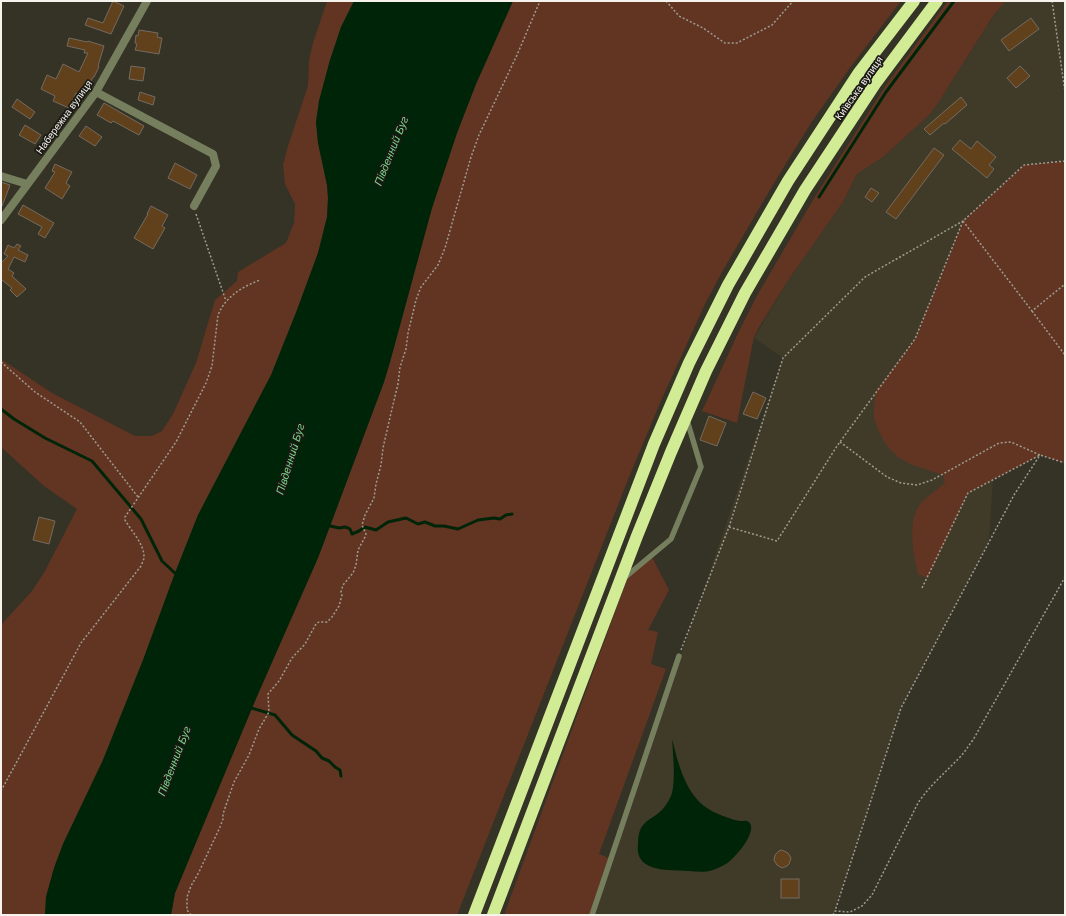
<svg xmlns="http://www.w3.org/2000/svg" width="1066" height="916" font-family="Helvetica,sans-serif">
  <rect width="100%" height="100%" fill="#353226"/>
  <polygon fill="#403b29" points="1003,1 1065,1 1065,161 1024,165 963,221 915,339 877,391 996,434 989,541 901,708 833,915 592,915 783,358 754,338 787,282 843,202 857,174 883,157 929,115 938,103"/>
  <g fill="#623523">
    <polygon points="327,1 354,1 341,27 330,60 319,101 316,122 318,143 327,185 328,198 327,217 318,253 297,310 271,375 198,515 175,573 143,660 103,760 63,844 54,868 46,897 45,915 1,915 1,625 32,591 45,571 77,509 44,486 1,447 1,359 52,393 135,436 152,436 162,431 173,414 196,363 215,300 237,281 238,272 286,243 294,223 295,204 285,184 283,165 288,146 308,86 309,60 313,43"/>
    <polygon points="513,1 901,1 852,65 811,123 774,183 722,272 705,304 660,403 629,477 457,915 171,915 175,893 228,763 323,545 384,382 390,362 432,208 457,133 476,84"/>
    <polygon points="948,1 1006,1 1002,5 995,13 938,103 929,115 883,157 857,174 843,202 787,282 758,329 754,337 737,423 702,411 739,331 759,292 816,195 886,85"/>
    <path d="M1065,161V463L1040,455L968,493L928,578L918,574C913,553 906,518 923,501C930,494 938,489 945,483L943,475L910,464L898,457L887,446L879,432L874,418V407L876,391L915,339L963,221L1024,165Z"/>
    <polygon points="651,555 669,590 648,630 658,632 651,664 666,669 599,854 611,859 592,915 504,915 629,574"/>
  </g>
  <g fill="#002408">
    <polygon points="354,1 513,1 476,84 457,133 432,208 390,362 384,382 318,558 258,694 175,893 171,915 45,915 46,897 54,868 63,844 103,760 143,660 175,573 198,515 271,375 297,310 318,253 327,217 328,198 327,185 318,143 316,122 319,101 330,60 341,27"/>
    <path d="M672,739C678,762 684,790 704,806C709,810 716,813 723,816C727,817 736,821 740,821C743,821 746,820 749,822C758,831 737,855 731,860C727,864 722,866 718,868C708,873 699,872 688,871C669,870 634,873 638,844C638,837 639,829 644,824C647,820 652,818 656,815C663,810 667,804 671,796C676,783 673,753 672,739Z"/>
  </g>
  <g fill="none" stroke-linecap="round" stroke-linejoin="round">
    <g stroke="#002408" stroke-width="3">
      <polyline points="819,197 886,92 954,1"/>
      <polyline points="1,409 14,419 45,438 92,461 141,519 162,561 177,575"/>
      <polyline points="326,525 339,528 345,527 348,528 350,529 352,534 359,531 365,527 376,530 388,522 406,518 418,524 425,522 435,526 444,526 458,529 478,520 494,518 500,519 506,515 512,514"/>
      <polyline points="248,707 275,715 292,735 316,751 322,758 329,761 335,767 340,770 341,776"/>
    </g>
  </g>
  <g fill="#61411c" stroke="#746b60">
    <polygon points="113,1 124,6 111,34 85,25 88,18 103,23"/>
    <polygon points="1031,18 1039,29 1009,51 1001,40"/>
    <polygon points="139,30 158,33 157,37 162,38 159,54 135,50 137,44 135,43 136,35 138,36"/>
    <polygon points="69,38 87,42 88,41 104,46 98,66 99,67 94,77 93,77 83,96 76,93 69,108 53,101 55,96 41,89 47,75 56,79 63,64 79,72 88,53 84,53 85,50 67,46"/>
    <polygon points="131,66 145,68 143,81 129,79"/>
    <polygon points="1020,66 1030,76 1016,88 1007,78"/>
    <polygon points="140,92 155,97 153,105 138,100"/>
    <polygon points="961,97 967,105 945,124 944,123 930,135 924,129"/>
    <polygon points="17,99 35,112 30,119 12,107"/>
    <polygon points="104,103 144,126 139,135 113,121 111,123 97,115"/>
    <polygon points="25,125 41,135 35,144 19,135"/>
    <polygon points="86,126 102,137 95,146 79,136"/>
    <polygon points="960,140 971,149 977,141 996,157 989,165 994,169 987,178 952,149"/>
    <polygon points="934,148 944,155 896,219 886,212"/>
    <polygon points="175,163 197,175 190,189 168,178"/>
    <polygon points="55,164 72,172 66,183 70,186 62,199 45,188 55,172 52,171"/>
    <polygon points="1,182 10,185 2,206 1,206"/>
    <polygon points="871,188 879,193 872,202 865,197"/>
    <polygon points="23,205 54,223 45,238 38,234 42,227 18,214"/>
    <polygon points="151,206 168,215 162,226 165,228 153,249 134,238 148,214 147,214"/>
    <polygon points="17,244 21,246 18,250 28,255 25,262 14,257 8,269 14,273 12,276 26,289 17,297 10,290 12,288 2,280 1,283 1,263 8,256 4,254 8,245 14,248"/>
    <polygon points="753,392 766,398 757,419 743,414"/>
    <polygon points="709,416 726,423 717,446 700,440"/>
    <polygon points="39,517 55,521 49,544 33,540"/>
    <polygon points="781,850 784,851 788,853 791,858 789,864 787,866 782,868 777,865 774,860 775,855 779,851"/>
    <rect x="781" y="879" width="18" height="19"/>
  </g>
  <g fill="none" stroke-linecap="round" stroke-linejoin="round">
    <g stroke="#9e9c92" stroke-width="1.5" stroke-dasharray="2 2" stroke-linecap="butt">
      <polyline points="666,1 679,16 703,28 725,43 737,43 772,25 793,1"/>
      <polyline points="1052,1 1065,92"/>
      <polyline points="1065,161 1024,165 963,221 1032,311 1065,284"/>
      <polyline points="196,214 226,301"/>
      <polyline points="1032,311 1065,355"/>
      <polyline points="1,362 35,392 80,422 138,497"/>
      <path d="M840,442L887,477L901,483L917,485L932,480L999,443L1011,442L1040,455L1014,495L901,708L835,911L850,912L862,906L872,895L918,803C930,785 947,771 962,755C966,750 969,745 973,740L1065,577"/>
      <polyline points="729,527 783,358 865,277 963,221"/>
      <polyline points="922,588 968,493 1040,455 1065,463"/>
      <polyline points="681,650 729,527 777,541 837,446 915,339 963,221"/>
      <path d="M1,791L81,643L141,566C142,563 144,560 144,557C144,543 131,531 125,520V517L176,442L206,383L212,366L218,315C226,296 242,287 260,280"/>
      <polyline points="191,915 187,910 187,897 191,886 199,872 220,827 223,819 223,814 234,782 249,755 259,729 269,712 268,694 279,681 292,658 305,644 316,624 319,622 327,622 332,617 339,606 342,595 341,592 343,585 353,573 356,565 358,550 365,537 366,534 362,525 365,515 374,498 376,484 381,465 383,448 391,413 398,384 400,367 406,349 408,333 416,300 421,287 438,265 445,248 471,157 479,135 517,55 540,1"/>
      <polyline points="833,915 835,911"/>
    </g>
    <g stroke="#757f5d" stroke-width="5.5">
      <polyline points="623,579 671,539 701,467 687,420"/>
      <polyline points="592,915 679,656"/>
    </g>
    <g stroke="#757f5d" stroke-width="8">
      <polyline points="96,92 213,154 216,166 194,206"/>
      <polyline points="1,176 27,184"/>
      <polyline points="1,220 96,92 147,1"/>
    </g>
    <g stroke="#d2eb95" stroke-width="12">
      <polyline points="474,915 654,444 689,363 728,285 788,181 858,74 914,1"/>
      <polyline points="493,915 637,536 671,452 706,371 745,293 805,190 875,84 937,1"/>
    </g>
  </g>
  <g text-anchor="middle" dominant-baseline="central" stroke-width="3.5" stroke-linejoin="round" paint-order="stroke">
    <g font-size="10" fill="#f5f3ec" stroke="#1b1914">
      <text transform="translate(859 88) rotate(-55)">Київська вулиця</text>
      <text transform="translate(64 117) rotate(-54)">Набережна вулиця</text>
    </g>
    <g font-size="11" font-style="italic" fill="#78d889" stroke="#1b1914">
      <text transform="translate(391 151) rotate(-68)">Південний Буг</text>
      <text transform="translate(290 459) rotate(-73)">Південний Буг</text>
      <text transform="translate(174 761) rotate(-69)">Південний Буг</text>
    </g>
  </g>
  <rect width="1066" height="916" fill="none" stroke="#f5f3ec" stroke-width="4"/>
</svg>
